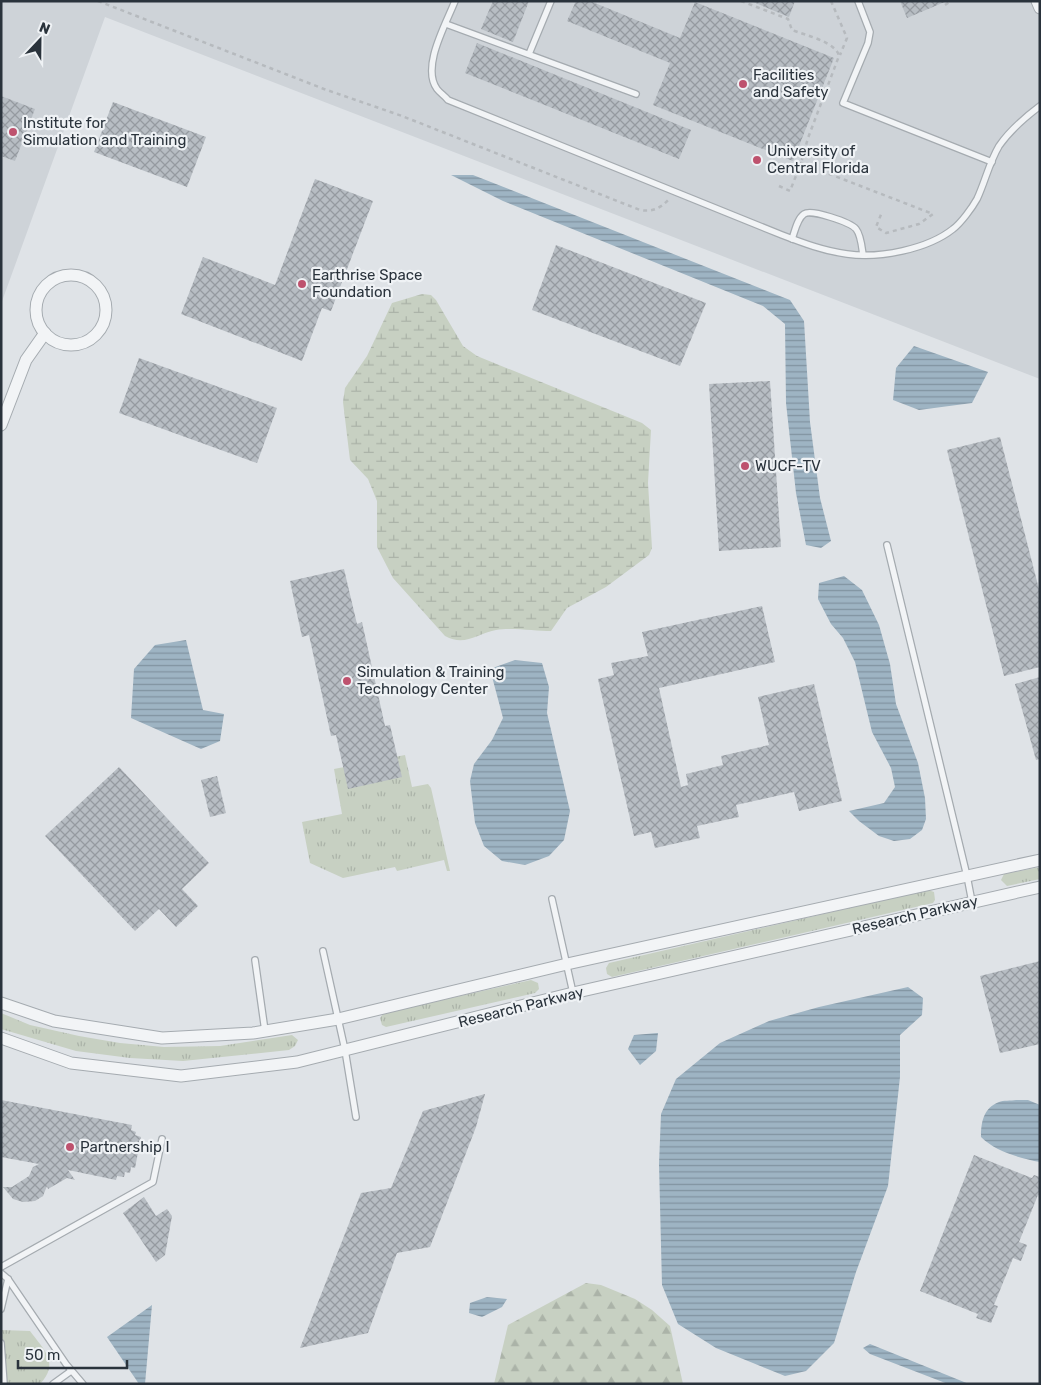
<svg xmlns="http://www.w3.org/2000/svg" width="1041" height="1385" font-family="Rubik,sans-serif">
  <defs>
    <pattern id="grass-tufts" width="24" height="20" patternUnits="userSpaceOnUse" patternTransform="scale(1.25)"><rect width="24" height="20" fill="#c7d0c2"/><path d="M3 7l-1-3M5 7V3M7 7l1-3M15 17l-1-3M17 17v-4M19 17l1-3" fill="none" stroke="#abb3a8"/></pattern>
    <pattern id="forest-firs" width="22" height="20" patternUnits="userSpaceOnUse" patternTransform="scale(1.25)"><rect width="22" height="20" fill="#c7d0c2"/><path d="M5 1l3.5 6h-7zM16 11l3.5 6h-7z" fill="#abb3a8"/></pattern>
    <pattern id="wetland-marsh" width="20" height="14" patternUnits="userSpaceOnUse" patternTransform="scale(1.25)"><rect width="20" height="14" fill="#c7d0c2"/><path d="M1 5h8M5 5V1M11 12h8M15 12V8" fill="none" stroke="#abb3a8"/></pattern>
    <pattern id="water-rules" width="6" height="5" patternUnits="userSpaceOnUse" patternTransform="scale(1.25)"><rect width="6" height="5" fill="#9eb4c3"/><path d="M0 2.5h6" fill="none" stroke="#8193a0"/></pattern>
    <pattern id="building-cross-hatch" width="8" height="8" patternUnits="userSpaceOnUse" patternTransform="scale(1.25)"><rect width="8" height="8" fill="#b7bdc3"/><path d="M0 0l8 8M0 8l8-8" fill="none" stroke="#959aa0"/></pattern>
  </defs>
  <rect width="100%" height="100%" fill="#dfe3e7"/>
  <polygon fill="#ced3d8" points="1,1 1040,1 1040,379 105,17 1,304"/>
  <g fill="url(#grass-tufts)">
    <polygon points="405,755 412,787 428,784 431,788 450,871 447,871 444,860 397,871 395,867 343,878 310,863 302,822 342,814 334,769"/>
    <polygon points="1040,867 1040,879 1007,886 1001,880 1004,874"/>
    <polygon points="928,890 934,892 935,900 933,903 612,977 607,974 606,968 609,963"/>
    <polygon points="531,980 538,983 539,989 535,993 386,1027 382,1025 380,1018 384,1013"/>
    <polygon points="1,1013 30,1025 79,1036 120,1043 164,1047 220,1046 292,1035 298,1040 295,1046 289,1050 183,1061 130,1058 76,1051 1,1029"/>
    <path d="M1,1330L30,1331C44,1350 60,1363 40,1384H4Z"/>
  </g>
  <polygon fill="url(#forest-firs)" points="586,1283 601,1285 635,1299 652,1310 670,1326 683,1384 494,1384 508,1325"/>
  <path fill="url(#wetland-marsh)" d="M422,294L431,295L436,300L463,346L477,356L642,423L651,430L648,483L652,548L649,555L606,587L567,608L551,631C536,631 510,627 496,630C476,634 465,647 445,636L393,578L377,547V501L368,479L350,460L343,402L345,388L367,356L392,303Z"/>
  <g fill="url(#water-rules)">
    <polygon points="451,175 473,175 790,300 804,321 810,422 820,498 831,541 821,548 806,545 796,493 786,403 785,324 763,306 503,201"/>
    <polygon points="914,346 988,372 972,403 919,410 893,400 896,368"/>
    <polygon points="844,576 862,590 879,625 890,664 896,704 918,763 925,798 926,819 922,830 910,839 894,841 879,836 859,821 849,811 884,803 895,787 891,768 872,732 855,662 843,638 831,624 818,599 819,583"/>
    <polygon points="186,640 203,710 224,714 220,741 201,749 131,718 134,669 155,645"/>
    <polygon points="515,660 542,663 549,687 547,713 570,811 564,840 549,856 525,865 502,861 484,846 475,823 470,781 474,764 492,740 503,718 490,669"/>
    <polygon points="908,987 923,998 922,1015 900,1035 900,1077 888,1186 856,1272 834,1343 806,1371 785,1376 716,1348 678,1324 662,1285 659,1164 661,1114 676,1079 720,1043 769,1021 819,1007"/>
    <polygon points="658,1033 656,1051 640,1065 628,1049 634,1035"/>
    <path d="M1016,1100H1028L1040,1105V1162C1020,1158 996,1152 981,1137C981,1123 983,1108 999,1102C1003,1100 1011,1101 1016,1100Z"/>
    <polygon points="487,1297 507,1299 502,1307 482,1317 469,1313 470,1303"/>
    <polygon points="152,1305 145,1384 139,1384 107,1337"/>
    <polygon points="870,1344 969,1384 948,1384 870,1354 863,1348"/>
  </g>
  <g fill="url(#building-cross-hatch)">
    <polygon points="493,1 529,1 513,42 481,29"/>
    <polygon points="576,1 590,1 680,38 695,2 834,58 793,161 653,105 670,63 567,21"/>
    <polygon points="751,1 795,1 789,17"/>
    <polygon points="900,1 947,1 907,18"/>
    <polygon points="477,43 691,130 679,159 465,73"/>
    <polygon points="1,96 35,109 15,161 1,156"/>
    <polygon points="113,102 206,137 187,187 94,152"/>
    <polygon points="315,179 373,201 331,311 322,308 302,361 181,314 203,257 275,285"/>
    <polygon points="556,245 706,303 680,366 532,310"/>
    <polygon points="139,358 277,408 257,463 119,413"/>
    <polygon points="770,381 781,547 719,551 709,384"/>
    <polygon points="1000,437 1040,593 1040,667 1004,676 947,450"/>
    <polygon points="344,569 357,624 362,622 385,726 390,725 402,777 348,789 336,735 331,736 309,635 302,637 290,581"/>
    <polygon points="762,606 775,662 659,688 681,787 688,785 686,774 723,765 721,756 769,745 758,697 814,684 842,801 799,811 794,792 736,805 739,817 697,826 700,838 655,848 651,832 634,836 598,679 614,675 611,663 648,656 642,632"/>
    <polygon points="1040,677 1040,759 1036,760 1015,684"/>
    <polygon points="119,767 209,863 182,889 198,906 176,927 159,909 135,931 45,836"/>
    <polygon points="217,776 226,813 210,817 201,780"/>
    <polygon points="1040,961 1040,1044 1000,1053 980,976"/>
    <polygon points="485,1094 476,1127 430,1247 397,1253 368,1333 300,1348 361,1193 391,1188 423,1111"/>
    <polygon points="1,1100 132,1125 131,1130 136,1132 135,1135 141,1137 135,1168 131,1167 130,1173 125,1172 124,1177 117,1176 116,1180 68,1170 75,1180 67,1178 48,1189 47,1186 43,1196 35,1201 23,1202 13,1199 3,1187 12,1187 29,1176 33,1167 39,1164 1,1157"/>
    <polygon points="974,1155 1032,1178 1034,1175 1040,1177 1040,1196 1038,1195 1019,1242 1027,1245 1021,1261 1013,1258 994,1305 998,1306 991,1323 976,1318 978,1314 920,1291"/>
    <polygon points="144,1197 156,1216 167,1209 172,1216 165,1255 156,1262 123,1213"/>
  </g>
  <g fill="none" stroke-linecap="round" stroke-linejoin="round">
    <defs>
      <g id="service">
        <path d="M455,1C446,24 421,67 437,89C440,93 445,96 448,100L782,235C803,243 824,251 847,254C879,259 928,249 953,229C961,223 972,208 977,199C985,182 989,163 999,146C1010,130 1024,118 1040,106"/>
        <polyline points="858,1 870,32 868,43 843,103 992,162"/>
        <polyline points="446,24 636,94"/>
        <polyline points="529,54 551,1"/>
        <path d="M792,239C795,231 797,219 804,214C811,209 850,222 856,229C861,235 862,248 863,255"/>
        <polyline points="887,545 967,876 972,902"/>
        <polyline points="552,899 573,993"/>
        <polyline points="323,951 345,1050 356,1117"/>
        <polyline points="255,960 265,1031"/>
        <polyline points="1,1267 153,1182 162,1139"/>
        <polyline points="1,1273 8,1279 66,1364 83,1384"/>
        <polyline points="1,1309 8,1279"/>
        <polyline points="1,1343 4,1384"/>
        <polyline points="53,1384 71,1371"/>
      </g>
      <g id="minor">
        <polyline points="1037,1 1040,8"/>
        <circle cx="71" cy="310" r="35"/>
        <polyline points="1,425 26,360 45,333"/>
        <polyline points="1,1003 54,1021 162,1038 253,1033 338,1019 567,964 1040,860"/>
        <polyline points="1,1038 71,1063 181,1076 297,1062 573,993 1040,887"/>
      </g>
    </defs>
    <use href="#service" stroke="#a5abb0" stroke-width="8"/>
    <use href="#minor" stroke="#a5abb0" stroke-width="13"/>
    <g stroke="#b6babe" stroke-width="2.5" stroke-dasharray="4 4" stroke-linecap="butt">
      <path d="M98,1L324,89L402,116L640,210C652,212 660,209 669,199"/>
      <path d="M741,1L788,19L792,30C805,35 836,42 839,56L808,138L801,163"/>
      <polyline points="831,1 847,38 840,55"/>
      <polyline points="945,5 951,1"/>
      <polyline points="779,186 790,191 801,163 933,214 919,224 886,233 876,227 882,212"/>
    </g>
    <use href="#service" stroke="#f2f4f6" stroke-width="5.5"/>
    <use href="#minor" stroke="#f2f4f6" stroke-width="11"/>
  </g>
  <g fill="#be526e" stroke="#eff2f5" stroke-width="2">
    <circle cx="743" cy="84" r="5"/>
    <circle cx="13" cy="132" r="5"/>
    <circle cx="757" cy="160" r="5"/>
    <circle cx="302" cy="284" r="5"/>
    <circle cx="745" cy="466" r="5"/>
    <circle cx="347" cy="681" r="5"/>
    <circle cx="70" cy="1147" r="5"/>
  </g>
  <g text-anchor="middle" dominant-baseline="central" stroke-width="4.5" stroke-linejoin="round" paint-order="stroke">
    <g font-size="15" fill="#2a333c" stroke="#eff2f5" text-anchor="start">
      <text x="753" y="75">Facilities<tspan x="753" dy="17">and Safety</tspan></text>
      <text x="23" y="123">Institute for<tspan x="23" dy="17">Simulation and Training</tspan></text>
      <text x="767" y="151">University of<tspan x="767" dy="17">Central Florida</tspan></text>
      <text x="312" y="275">Earthrise Space<tspan x="312" dy="17">Foundation</tspan></text>
      <text x="755" y="466">WUCF-TV</text>
      <text x="357" y="672">Simulation &amp; Training<tspan x="357" dy="17">Technology Center</tspan></text>
      <text x="80" y="1147">Partnership I</text>
    </g>
    <g font-size="15" fill="#2a333c" stroke="#eff2f5">
      <text transform="translate(915 915) rotate(-13)">Research Parkway</text>
      <text transform="translate(521 1007) rotate(-14)">Research Parkway</text>
    </g>
  </g>
  <rect width="1041" height="1385" fill="none" stroke="#2a333c" stroke-width="5"/>
  <g transform="translate(40 40) rotate(22)" stroke="#eff2f5" stroke-width="4" paint-order="stroke">
  <path d="M0-4L9 19L0 12L-9 19Z" fill="#2a333c"/>
  <text y="-8" font-size="14" font-weight="bold" text-anchor="middle" fill="#2a333c">N</text>
  </g>
  <path d="M18 1360v8h109v-8" fill="none" stroke="#2a333c" stroke-width="2.5"/>
  <text x="25" y="1360" font-size="15" fill="#2a333c" stroke="#eff2f5" stroke-width="4" paint-order="stroke">50 m</text>
</svg>
